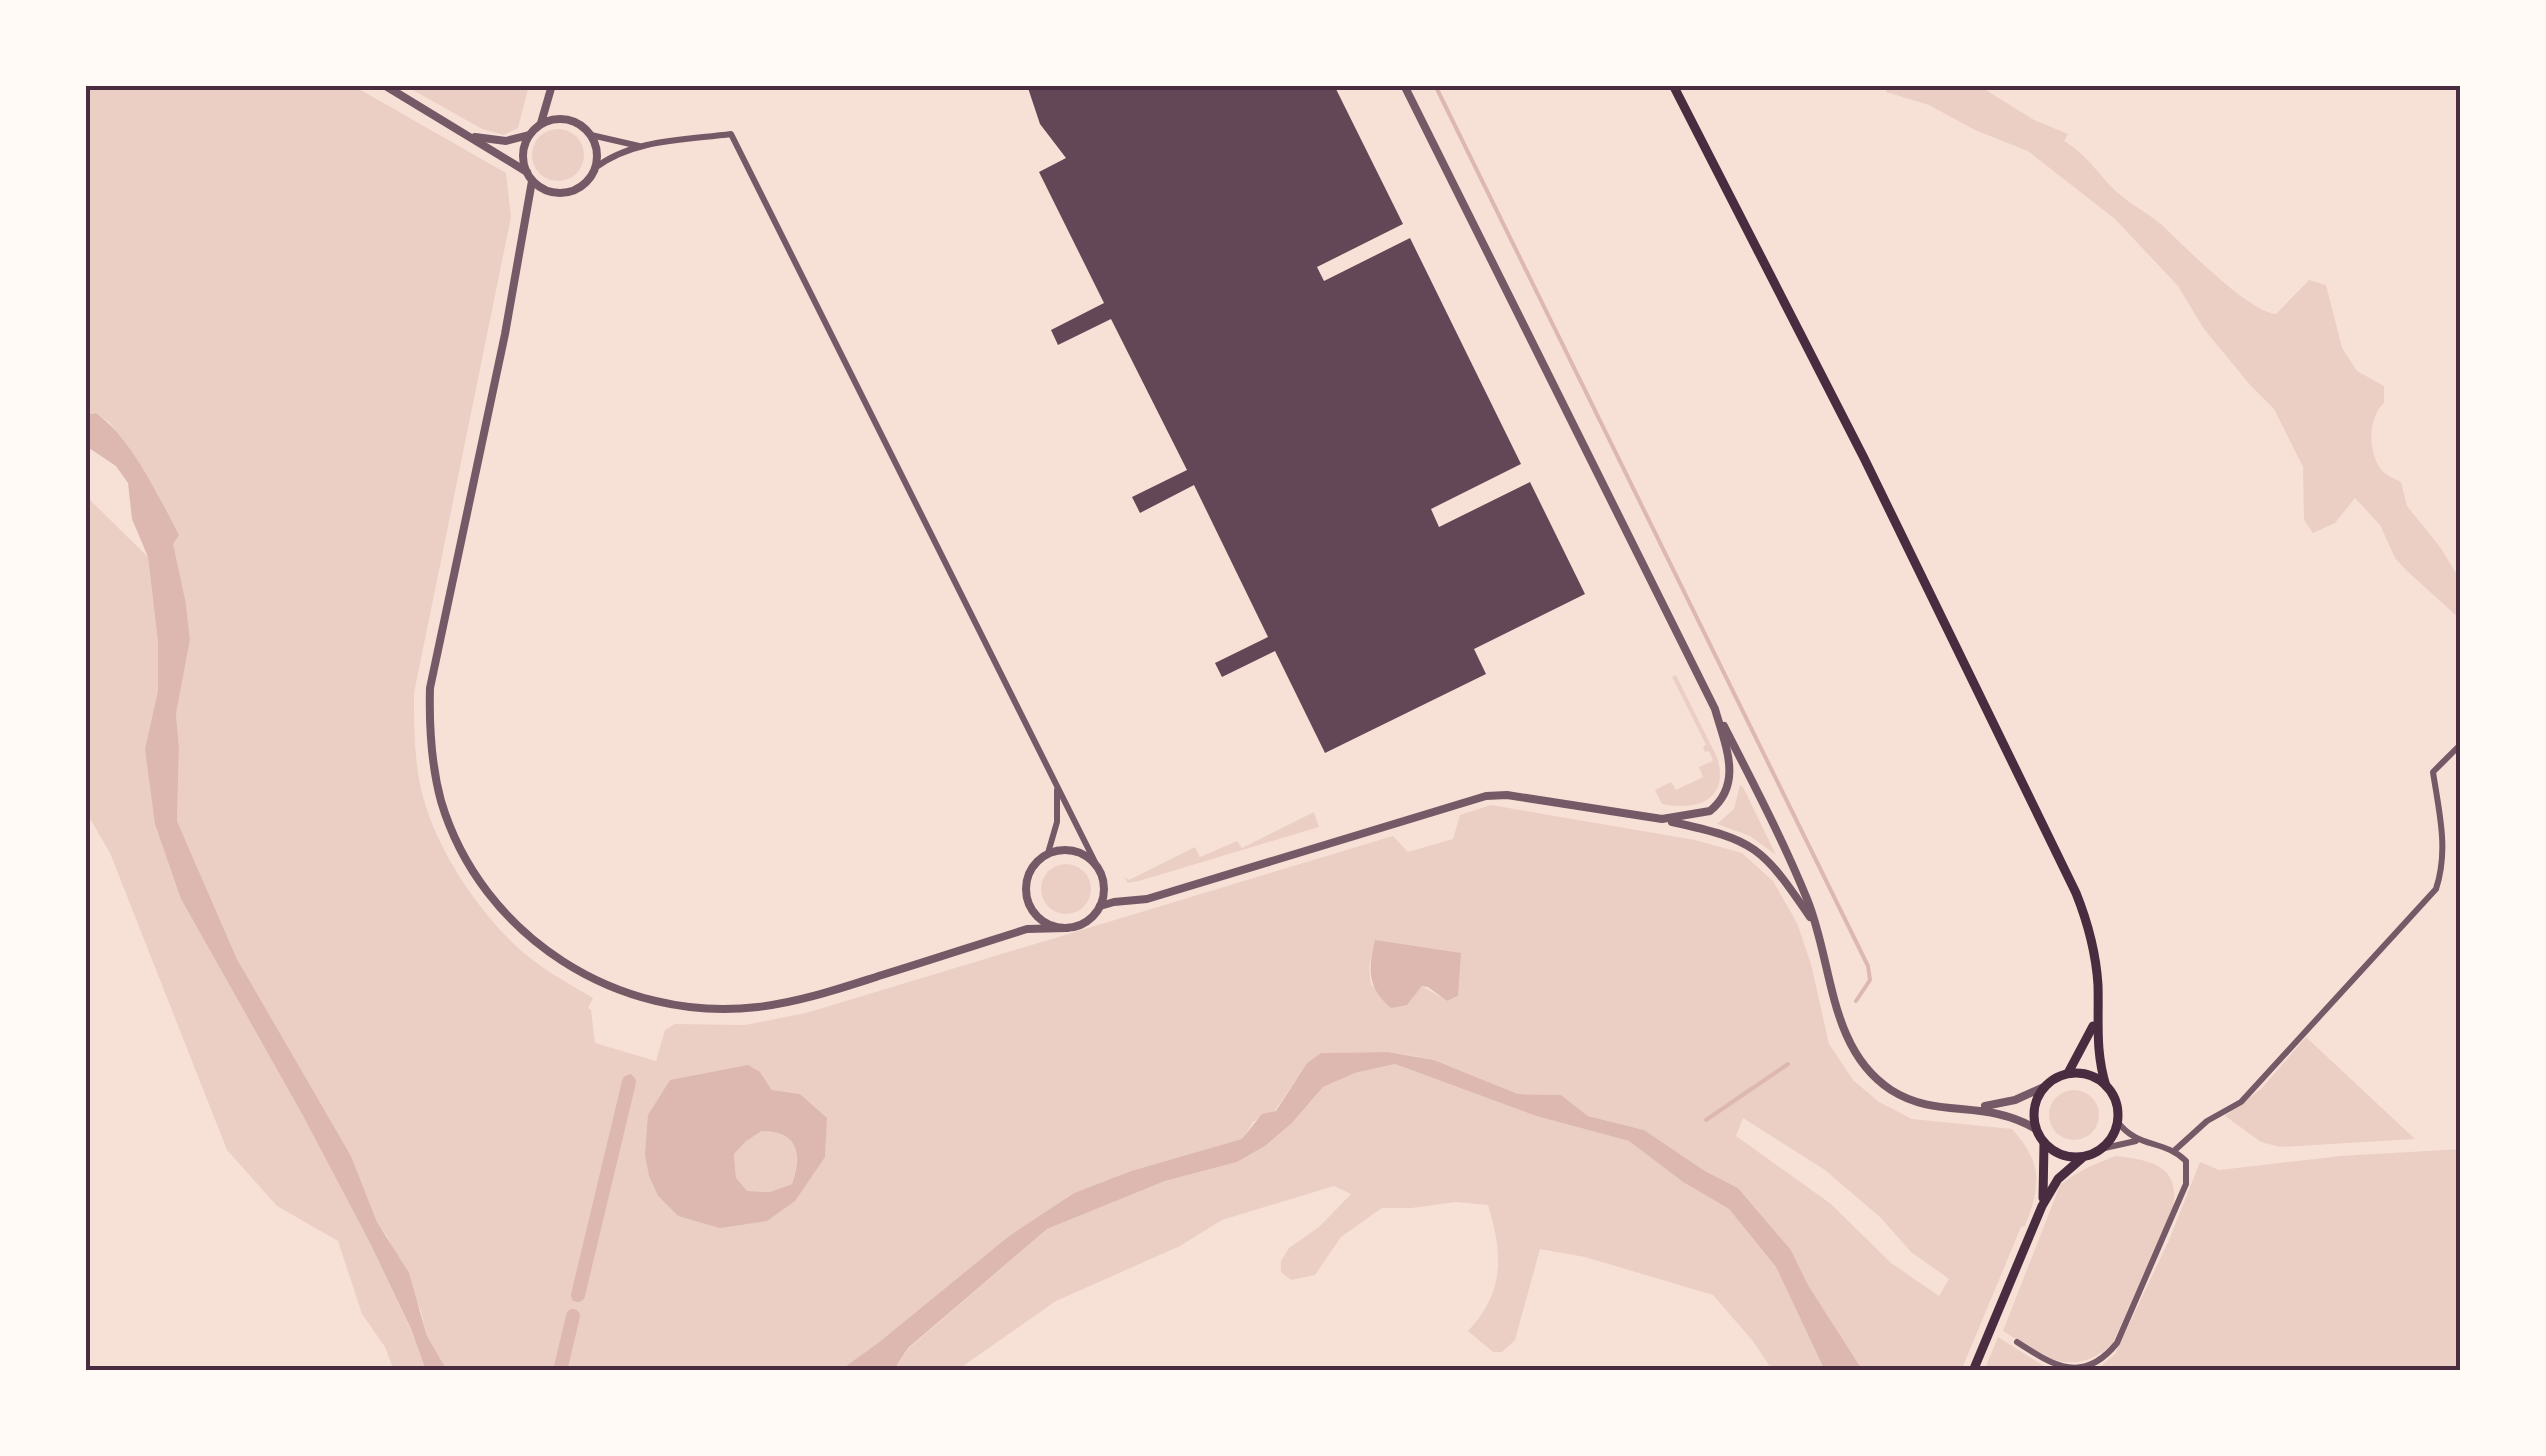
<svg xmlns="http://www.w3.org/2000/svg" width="2546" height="1456" font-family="'Alegreya Sans',sans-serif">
  <rect width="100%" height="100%" fill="#f7e1d7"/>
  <g fill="#ebcfc5" fill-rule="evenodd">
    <path d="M85,85H352L506,173L511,217L414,693C414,723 414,754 420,784C432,843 474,906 517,947C540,968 566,982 593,998L588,1008L591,1010L595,1043L656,1061L665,1030L675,1024L745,1025L806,1013L1393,836L1408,852L1453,839L1460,815L1491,805L1695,840L1742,853L1773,881L1797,923L1811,964L1829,1044L1853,1080L1879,1102L1912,1119L2012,1129C2043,1163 2041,1185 2025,1226L2021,1227L1961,1371H1863L1808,1285L1791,1250L1738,1188L1705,1171L1644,1130L1588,1116L1561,1095L1518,1094L1434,1060L1414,1056L1388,1052L1321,1053L1307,1063L1275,1111L1253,1122L1243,1139L1131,1171L1074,1193L1009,1236L878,1343L839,1371H454L445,1367L427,1336L421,1311L388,1238L377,1222L351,1156L237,959L177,821L179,747L176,714L190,640L186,604L158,494L109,422L96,413L85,415ZM1375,941L1457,997L1447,1001L1422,986L1407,1005L1371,985L1369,967ZM760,1072L772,1090L800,1094L826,1118L825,1157L767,1221L678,1216L658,1196L649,1176ZM1743,1118L1825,1170L1881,1218L1911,1252L1949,1279L1939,1296L1891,1263L1831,1204L1736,1136Z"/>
    <polygon points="404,85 529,85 518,128 504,135 482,129"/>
    <path d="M1887,85H1978L2034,120L2068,134L2064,141C2087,154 2100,177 2119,194C2133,206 2150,214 2163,226C2185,247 2249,312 2276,314L2309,280L2326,285L2342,348L2357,371L2384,386V403C2368,417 2368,450 2380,468C2385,475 2393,478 2401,482L2407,506L2440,547L2461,581V620L2406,570L2395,558L2380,525L2355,498L2335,523L2313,533L2304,520L2303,467L2274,409L2250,385L2204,329L2178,286L2115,219L2028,151L1975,130L1929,105L1886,92Z"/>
    <circle cx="558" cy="155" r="26"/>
    <polygon points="85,495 148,557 158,643 158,690 145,749 181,899 302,1114 370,1243 411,1330 426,1371 394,1371 385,1347 362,1314 338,1241 277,1206 227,1150 110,853 85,810"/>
    <path d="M1676,675L1717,757C1730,800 1698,811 1662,804L1655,790L1671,782L1676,790L1703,777L1699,767L1713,761L1709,751L1705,752L1703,747L1706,745L1672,677Z"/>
    <polygon points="1740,785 1743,787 1776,855 1750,836 1717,824 1734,809"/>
    <polygon points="1314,812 1319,827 1139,881 1128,883 1124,877 1129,880 1195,847 1200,857 1237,841 1242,848"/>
    <circle cx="1066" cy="889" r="25"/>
    <polygon points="2306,1037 2415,1139 2280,1147 2261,1142 2225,1116 2261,1089"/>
    <path d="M1395,1064L1536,1116L1629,1141L1683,1182L1729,1209L1776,1267L1825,1371H1773L1752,1340L1713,1295L1585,1257L1540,1249L1515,1340L1502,1352H1493L1468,1331C1505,1292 1503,1254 1488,1205L1456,1202L1412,1208H1382L1341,1237L1315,1275L1291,1280L1281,1272V1261L1289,1248L1319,1227L1351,1194L1334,1186L1222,1220L1180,1246L1056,1301L956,1371H893L908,1349L1047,1229L1165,1181L1237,1162L1265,1146L1292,1123L1323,1087L1355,1073Z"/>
    <circle cx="2074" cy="1115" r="25"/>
    <path d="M763,1131C799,1131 801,1155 792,1184L770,1192L747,1191L736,1179L734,1154L745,1141Z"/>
    <polygon points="2461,1149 2461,1371 2095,1371 2115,1354 2169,1240 2200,1162 2219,1170 2341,1156"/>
    <path d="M2116,1156C2151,1160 2181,1166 2173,1208L2112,1345C2069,1380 2044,1356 2003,1331L2060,1185C2074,1173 2098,1162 2116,1156Z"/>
    <polygon points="1998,1337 2052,1371 1984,1371"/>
  </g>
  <g fill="#dcb8b0" fill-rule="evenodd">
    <path d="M96,413C131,438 159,497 179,535L173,544L186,604L190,640L176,714L179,747L177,821L237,959L351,1156L377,1222L409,1273L427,1336L445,1367L454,1371H426L411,1329L370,1243L302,1114L181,899L155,824L145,749L158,690V643L148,557L132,519L128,483L116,466L89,448L85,451V415Z"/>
    <path d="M1375,940L1461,953L1458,996L1447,1001L1428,987L1422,986L1407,1005L1391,1008C1367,987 1368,970 1375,940Z"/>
    <polygon points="1388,1052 1434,1060 1518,1094 1561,1095 1588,1116 1644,1130 1705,1171 1738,1188 1791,1250 1808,1285 1863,1371 1825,1371 1776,1267 1729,1209 1683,1182 1629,1141 1536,1116 1395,1064 1355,1073 1323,1087 1292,1123 1265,1146 1237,1162 1165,1181 1047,1229 908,1348 893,1371 839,1371 878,1343 1009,1236 1074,1193 1131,1171 1242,1139 1262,1114 1276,1111 1307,1063 1321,1053"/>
    <path d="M748,1065L760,1072L772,1090L800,1094L827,1118L825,1157L795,1201L767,1221L720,1228L678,1216L658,1196L649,1176L645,1155L648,1115L670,1080ZM762,1131C799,1131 802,1155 792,1184L770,1192L747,1191L736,1178L734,1154L746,1141Z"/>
  </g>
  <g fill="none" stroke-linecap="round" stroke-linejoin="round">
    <g stroke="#dcb8b0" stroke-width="4">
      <polyline points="1435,85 1868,966 1870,980 1856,1001"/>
      <polyline points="1706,1120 1788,1064"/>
      <polyline points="574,1299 630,1076"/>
      <polyline points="556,1371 570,1317"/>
    </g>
    <g stroke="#dcb8b0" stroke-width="14">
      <polyline points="578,1295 629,1082"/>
      <polyline points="560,1371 573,1316"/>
    </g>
  </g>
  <polygon fill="#644757" points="1027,85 1301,85 1302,88 1334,85 1403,224 1317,267 1324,281 1410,238 1521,464 1431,509 1439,527 1530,482 1585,594 1474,649 1486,674 1325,753 1275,651 1222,677 1215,663 1268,637 1194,485 1140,513 1132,497 1187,470 1111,319 1058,345 1051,330 1104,303 1039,172 1066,158 1040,124"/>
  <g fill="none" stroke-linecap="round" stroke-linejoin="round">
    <g stroke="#755966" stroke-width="6">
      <polyline points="591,135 639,146"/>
      <path d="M595,168C632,139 686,140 731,134L1098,868"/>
      <polyline points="1048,853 1057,822 1057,790"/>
      <polyline points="2100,1149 2136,1141"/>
      <path d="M2175,1150L2207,1121L2241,1102L2436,889C2449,850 2439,812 2433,772L2461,744"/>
      <path d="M2017,1342C2054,1366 2083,1385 2117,1343L2186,1184V1161C2164,1139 2137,1149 2117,1121"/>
    </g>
    <g stroke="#755966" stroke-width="8">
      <polyline points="384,85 527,172"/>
      <circle cx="560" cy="156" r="37"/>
      <polyline points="541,123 552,85"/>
      <polyline points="475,137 506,141 529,135"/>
      <path d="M532,181L505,334L430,688C429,726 431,764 441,801C481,936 619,1024 758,1007C801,1002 841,988 882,975C931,960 979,944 1027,929L1067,928"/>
      <path d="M1724,726C1753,783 1783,840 1807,899C1833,962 1828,1049 1891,1090C1938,1120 1984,1098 2036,1129"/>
      <path d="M1672,822C1756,840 1762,847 1810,917"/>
      <circle cx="1065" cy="889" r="39"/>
      <path d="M1100,906L1114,902L1147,899L1486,796L1507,795L1662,819L1710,811C1744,783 1725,745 1715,709L1404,85"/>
      <polyline points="1985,1106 2015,1100 2044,1087"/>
    </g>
    <g stroke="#4a2c40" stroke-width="9">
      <path d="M1673,85L1864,458L2076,893C2088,923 2096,953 2098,985C2099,1021 2095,1051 2106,1086"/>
      <polyline points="2068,1073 2093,1026"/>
      <circle cx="2076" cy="1115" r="42"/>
      <polyline points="2043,1198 2044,1144"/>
      <polyline points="1973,1371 2042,1206 2058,1179 2082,1158"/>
    </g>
  </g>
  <rect width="2546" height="1456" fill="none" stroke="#fffaf5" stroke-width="175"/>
  <rect x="88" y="88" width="2370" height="1280" fill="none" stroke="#4a2c40" stroke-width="4"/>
</svg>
